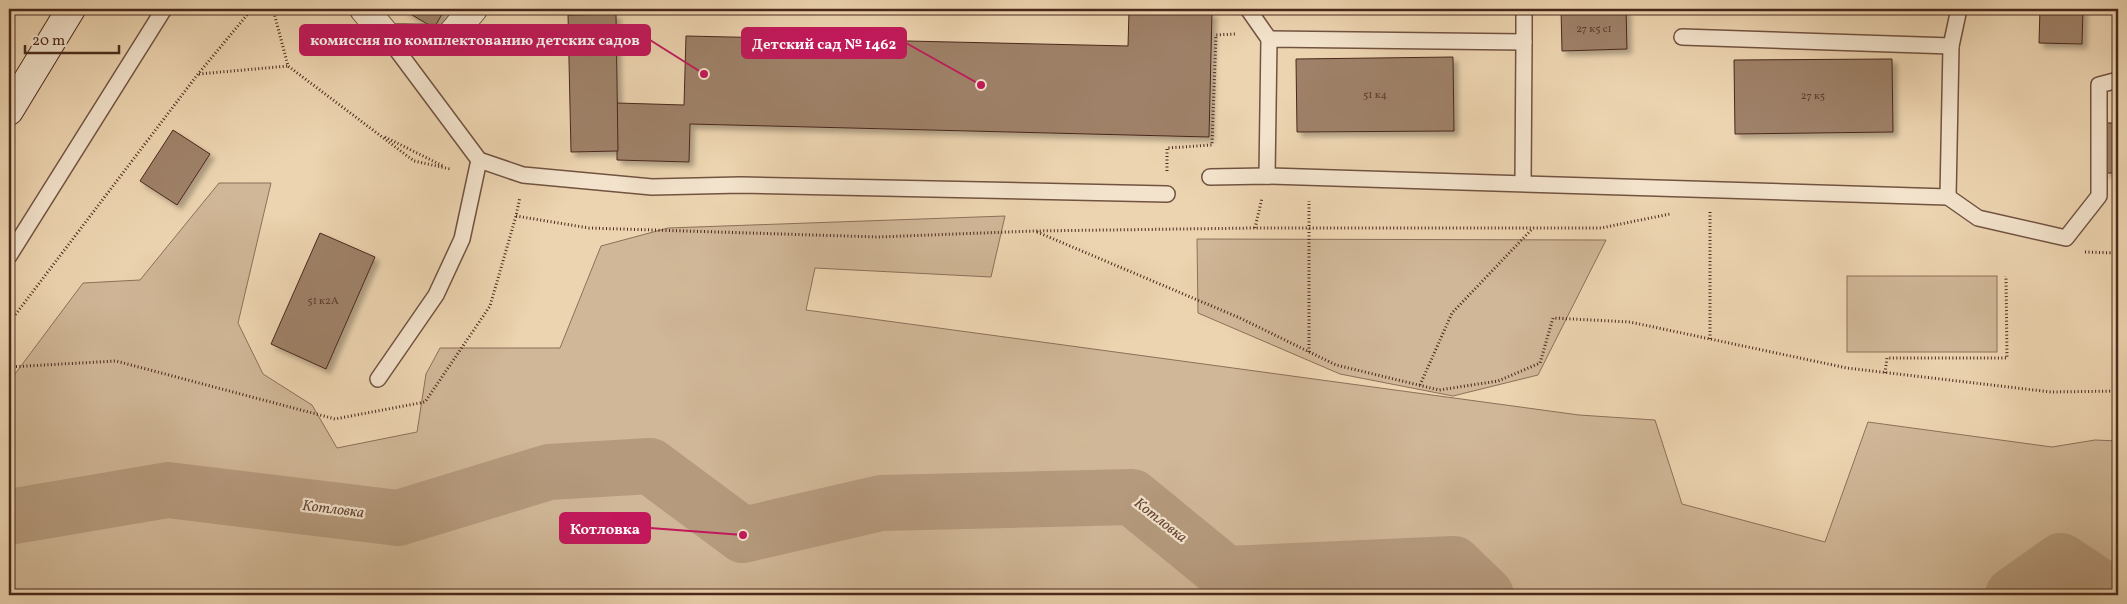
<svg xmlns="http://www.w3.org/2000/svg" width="2127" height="604" font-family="Vollkorn,serif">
  <defs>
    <filter id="shadow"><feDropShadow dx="4.5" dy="4.5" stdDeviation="2.5" flood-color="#0004"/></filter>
  </defs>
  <rect width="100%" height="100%" fill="#ecd4b0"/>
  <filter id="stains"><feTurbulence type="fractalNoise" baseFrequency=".004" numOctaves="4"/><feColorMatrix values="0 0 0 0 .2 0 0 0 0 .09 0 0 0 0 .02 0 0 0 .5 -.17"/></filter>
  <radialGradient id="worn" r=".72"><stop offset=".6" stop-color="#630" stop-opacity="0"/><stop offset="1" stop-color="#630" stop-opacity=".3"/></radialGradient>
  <g fill="#d0b797" stroke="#8d7059">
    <polygon points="219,183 271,183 238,323 263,374 312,405 337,448 417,432 426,374 440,348 560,348 601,246 668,228 1005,216 991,277 815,268 806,310 1579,415 1655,420 1682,504 1825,542 1868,422 2052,447 2095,440 2118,441 2118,595 9,595 9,382 83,283 140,280"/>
    <polygon points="1197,239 1606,240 1538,375 1453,396 1340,374 1198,313"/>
    <rect x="1847" y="276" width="150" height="76"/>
  </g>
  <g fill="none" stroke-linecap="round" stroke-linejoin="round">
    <g stroke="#b59a7d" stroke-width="56">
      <polyline points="9,517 168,490 398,518 549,472 650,466 743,535 881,503 1132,497 1226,574 1454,564 1486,595"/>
      <polyline points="2013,595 2061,561 2112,595"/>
    </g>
  </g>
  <g fill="#9e8168" stroke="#4a281b" filter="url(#shadow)">
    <polygon points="402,9 445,9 434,28"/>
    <polygon points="1561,9 1626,9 1627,49 1562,51"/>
    <polygon points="2040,9 2083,9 2082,44 2039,43"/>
    <polygon points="1129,11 1212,12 1209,137 690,124 689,162 617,160 617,103 684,105 686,36 1128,46"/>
    <polygon points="616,14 618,151 571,152 568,15"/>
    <polygon points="1453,57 1454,131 1297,132 1296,59"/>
    <polygon points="1892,59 1893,132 1735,134 1734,60"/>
    <rect x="2106" y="123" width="12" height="50"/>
    <polygon points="173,130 210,154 177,205 140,181"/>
    <polygon points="320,233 375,257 326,369 271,344"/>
  </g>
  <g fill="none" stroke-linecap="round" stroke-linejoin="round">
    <defs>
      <g id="service">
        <polyline points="1248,9 1269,39"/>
        <polyline points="1682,37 1951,46 1959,9"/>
        <polyline points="388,38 479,160 523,175 652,187 741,185 1167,194"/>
        <polyline points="1267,176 1269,39 1524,42 1524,9"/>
        <polyline points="1210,177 1267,176 1948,197 1951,46"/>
        <polyline points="1523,183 1524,42"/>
        <polyline points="1948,197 1978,218 2066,238 2099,196 2099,85 2118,80"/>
        <polyline points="9,256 164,9"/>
        <polyline points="378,379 436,295 462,239 479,160"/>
      </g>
      <polyline id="minor" points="364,9 388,38 448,39 473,9"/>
      <polyline id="secondary" points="9,111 71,9"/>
    </defs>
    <use href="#service" stroke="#725340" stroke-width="18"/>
    <use href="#minor" stroke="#725340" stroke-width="30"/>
    <use href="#secondary" stroke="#4a281b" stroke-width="30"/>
    <g stroke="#4a281b" stroke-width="3" stroke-dasharray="1 2.5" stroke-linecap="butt">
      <polyline points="273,9 288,66 414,161 450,169"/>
      <polyline points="199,74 288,66"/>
      <polyline points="385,137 443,166"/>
      <polyline points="1167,171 1167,148 1212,145 1216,35 1235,34"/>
      <polyline points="1710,212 1710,339"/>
      <polyline points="516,216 589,228 878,237 1034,231 1255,228 1601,228 1670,214"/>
      <polyline points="1255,228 1262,198"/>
      <polyline points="1037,232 1240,318 1336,365 1439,390 1498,381 1540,363 1553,318 1630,322 1847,368 2051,392 2118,391"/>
      <polyline points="2085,252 2118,253"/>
      <polyline points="9,323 198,74 252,9"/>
      <polyline points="1309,352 1309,201"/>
      <polyline points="9,367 116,361 335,419 425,402 490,306 516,216 520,197"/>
      <polyline points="1885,373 1887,358 2007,358 2006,276"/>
      <polyline points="1420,385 1452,313 1533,228"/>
    </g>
    <use href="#service" stroke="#f3e3cc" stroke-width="15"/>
    <use href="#minor" stroke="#f3e3cc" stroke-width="28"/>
    <use href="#secondary" stroke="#f3e3cc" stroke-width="28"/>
  </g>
  <g text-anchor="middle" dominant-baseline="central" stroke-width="4.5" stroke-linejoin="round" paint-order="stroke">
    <g font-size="11" fill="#5f3e2e">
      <text x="1594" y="29">27 к5 с1</text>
      <text x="1375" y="95">51 к4</text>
      <text x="1813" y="96">27 к5</text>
      <text x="323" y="301">51 к2А</text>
    </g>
    <g font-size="15" font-style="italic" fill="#654434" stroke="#f3e3cc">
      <text transform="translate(333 510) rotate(7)">Котловка</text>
      <text transform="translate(1160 521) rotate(38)">Котловка</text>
    </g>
  </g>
  <path fill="none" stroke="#c2185b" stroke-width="2" d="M704 74L650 40M981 85L906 43M743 535L650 528"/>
  <g fill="#c2185b" stroke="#f3e3cc" stroke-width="2">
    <circle cx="704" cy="74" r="5"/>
    <circle cx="981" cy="85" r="5"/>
    <circle cx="743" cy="535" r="5"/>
  </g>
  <g fill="#c2185b" stroke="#c2185b" stroke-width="2">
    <rect x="300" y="25" width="350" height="30" rx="5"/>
    <rect x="742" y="28" width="164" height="30" rx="5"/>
    <rect x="560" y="513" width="90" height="30" rx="5"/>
  </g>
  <g font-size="15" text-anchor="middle" font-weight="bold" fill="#fff">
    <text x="475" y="45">комиссия по комплектованию детских садов</text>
    <text x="824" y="49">Детский сад № 1462</text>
    <text x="605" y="534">Котловка</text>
  </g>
  <rect width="2127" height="604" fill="none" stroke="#ecd4b0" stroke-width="30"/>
  <rect x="10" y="10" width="2107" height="584" fill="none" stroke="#4a281b" stroke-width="2.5"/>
  <rect x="15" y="15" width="2097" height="574" fill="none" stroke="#4a281b"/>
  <path d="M25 45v8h94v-8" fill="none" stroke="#4a281b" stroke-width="2.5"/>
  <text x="32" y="45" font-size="15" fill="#4a281b" stroke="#f3e3cc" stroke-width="4" paint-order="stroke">20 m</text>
  <rect width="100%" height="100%" filter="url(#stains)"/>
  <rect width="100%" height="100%" fill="url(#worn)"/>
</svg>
